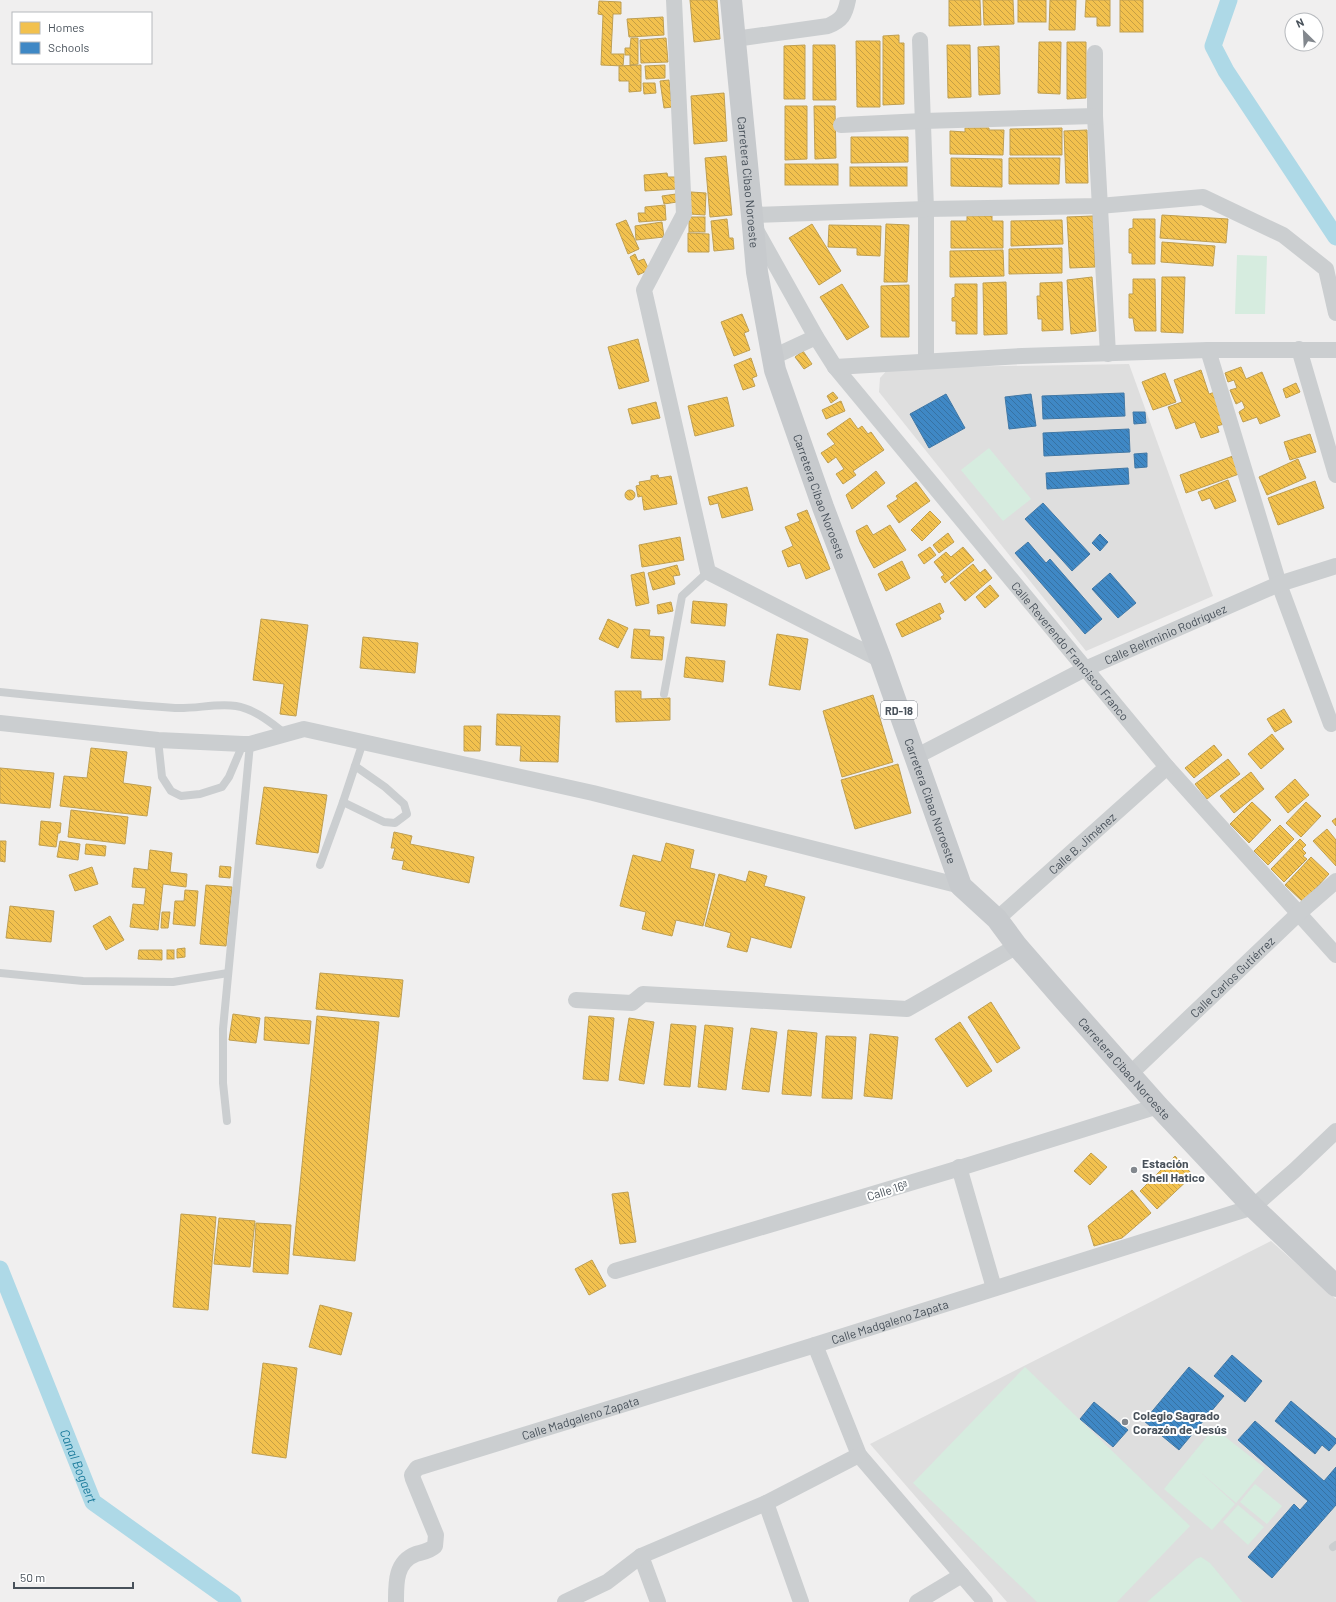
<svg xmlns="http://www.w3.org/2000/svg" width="1336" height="1602" font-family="Barlow,sans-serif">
  <defs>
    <pattern id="homes-back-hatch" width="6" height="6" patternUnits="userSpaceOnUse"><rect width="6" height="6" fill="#f2c14e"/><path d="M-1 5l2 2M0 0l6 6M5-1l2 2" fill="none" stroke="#c69f44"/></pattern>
    <pattern id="schools-back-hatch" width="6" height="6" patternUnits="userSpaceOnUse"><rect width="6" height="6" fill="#3f88c5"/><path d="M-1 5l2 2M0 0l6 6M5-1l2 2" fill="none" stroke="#3772a3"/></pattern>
  </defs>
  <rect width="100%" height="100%" fill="#f0efef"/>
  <g fill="#dedede">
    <polygon points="1129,364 1213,596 1086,651 879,392 880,378 889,368"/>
    <polygon points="1271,1241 1336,1299 1336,1602 1007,1602 870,1444"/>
  </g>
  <g fill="#d6ecdf">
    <polygon points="1237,255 1267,256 1265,314 1235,314"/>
    <polygon points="989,448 1031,499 1003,521 961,470"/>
    <polygon points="1025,1367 1190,1526 1117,1602 1037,1602 913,1483"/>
    <polygon points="1214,1428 1265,1468 1236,1503 1198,1470 1235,1504 1212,1530 1164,1489"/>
    <polygon points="1255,1484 1282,1506 1267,1524 1240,1502"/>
    <polygon points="1238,1505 1264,1527 1248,1545 1223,1522"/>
    <polygon points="1201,1557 1210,1563 1242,1602 1147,1602 1196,1559"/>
  </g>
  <g fill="url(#homes-back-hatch)" stroke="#bf9f52">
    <polygon points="690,0 717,0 720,39 694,42"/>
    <polygon points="949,0 980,0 981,25 949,26"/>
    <polygon points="983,0 1013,0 1014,24 984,25"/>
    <rect x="1018" y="0" width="28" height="22"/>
    <polygon points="1050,0 1076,0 1075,30 1049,30"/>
    <polygon points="1086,0 1110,0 1110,26 1097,26 1097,17 1085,17"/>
    <rect x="1120" y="0" width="23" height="32"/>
    <polygon points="599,1 621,2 621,14 613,14 611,54 624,54 623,66 601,65 603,15 598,14"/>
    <polygon points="663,17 664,35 629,37 627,19"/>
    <polygon points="899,35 899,43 904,43 904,104 883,105 883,36"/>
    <polygon points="631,38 638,38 638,64 630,65 630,55 625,55 625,48 630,48"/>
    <polygon points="666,38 668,62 641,63 640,40"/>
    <polygon points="856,41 880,41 880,107 857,107"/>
    <polygon points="1039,42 1061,42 1060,94 1038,93"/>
    <polygon points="1067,42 1086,42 1086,98 1067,99"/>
    <polygon points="805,45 805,99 784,99 784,46"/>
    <polygon points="813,45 835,45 836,100 813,100"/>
    <polygon points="947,45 970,45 971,97 948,98"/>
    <polygon points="999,46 1000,94 979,95 978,47"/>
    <polygon points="641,65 641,91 629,92 629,81 619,81 619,66"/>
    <polygon points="665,65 665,78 646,79 645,66"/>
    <polygon points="669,80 672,107 664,108 660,81"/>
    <polygon points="643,83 655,83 656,93 644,94"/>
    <polygon points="724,93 727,141 694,144 691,96"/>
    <polygon points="785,106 807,106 807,159 785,160"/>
    <polygon points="814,106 835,106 836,158 815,159"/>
    <polygon points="965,128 989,128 989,130 1004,130 1003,155 950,154 950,131 965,132"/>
    <polygon points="1062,128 1062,155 1010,155 1010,129"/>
    <polygon points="1087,130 1088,183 1066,183 1064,131"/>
    <polygon points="851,137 908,137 908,162 851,163"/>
    <polygon points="726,156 732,215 710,217 705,158"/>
    <polygon points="951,158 1002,159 1002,187 951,186"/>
    <polygon points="1009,158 1060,158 1059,184 1009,184"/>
    <rect x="785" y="164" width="53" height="21"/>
    <rect x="850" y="167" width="57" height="19"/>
    <polygon points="667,173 668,177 675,177 676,189 645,191 644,175"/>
    <polygon points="691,192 706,193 705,215 690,214"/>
    <polygon points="676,194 677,202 664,204 662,196"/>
    <polygon points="665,205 666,220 639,222 638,213 645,213 645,207"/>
    <polygon points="1162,215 1228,219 1226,243 1160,238"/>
    <polygon points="967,216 992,216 992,221 1003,221 1003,248 951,248 951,221 967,221"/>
    <polygon points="1093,216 1095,267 1070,268 1067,217"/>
    <rect x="689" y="217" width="16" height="15"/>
    <polygon points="727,219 729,238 733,238 734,249 714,251 711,221"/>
    <polygon points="1133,219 1155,219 1155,264 1132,264 1132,253 1129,253 1129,229 1133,228"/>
    <polygon points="626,220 639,249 628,254 616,224"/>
    <polygon points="1062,220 1063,244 1011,246 1011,221"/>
    <polygon points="662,222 664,237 636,240 635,226"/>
    <polygon points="812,224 841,271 819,285 789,238"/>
    <polygon points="886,224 909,225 907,282 884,282"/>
    <polygon points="829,225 881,226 880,256 857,255 857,248 828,247"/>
    <polygon points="688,233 709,234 709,252 688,252"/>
    <polygon points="1162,242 1215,246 1213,266 1161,262"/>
    <polygon points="1062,248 1062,273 1009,274 1009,249"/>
    <polygon points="1003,250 1004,276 950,277 950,251"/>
    <polygon points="635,254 638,261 644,259 649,270 638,275 630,257"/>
    <polygon points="1092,277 1096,331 1071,334 1067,280"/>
    <polygon points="1162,277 1185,277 1183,333 1161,332"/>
    <polygon points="1133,279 1155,279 1156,331 1135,331 1133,318 1129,318 1129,294 1133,294"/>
    <polygon points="1006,282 1007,334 984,335 983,283"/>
    <polygon points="1062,282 1063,330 1042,331 1042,319 1038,319 1037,296 1040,296 1040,283"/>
    <polygon points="842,284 869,327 847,340 820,297"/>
    <polygon points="955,284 977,284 977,334 956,334 956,321 952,321 952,298 955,297"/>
    <polygon points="909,285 909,337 881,337 881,286"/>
    <polygon points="742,314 749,331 744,333 750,350 734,356 721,322"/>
    <polygon points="638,339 649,381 619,389 608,347"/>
    <polygon points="803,351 812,364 804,369 795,357"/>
    <polygon points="751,358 757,376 752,378 755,386 743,390 734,365"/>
    <polygon points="1241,367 1246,379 1262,372 1280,416 1260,424 1257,417 1243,422 1239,412 1245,408 1242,401 1236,404 1230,390 1237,388 1234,380 1228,382 1225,373"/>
    <polygon points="1201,370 1209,394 1215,392 1224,424 1217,426 1219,432 1201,438 1195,422 1176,429 1168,407 1182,402 1174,380"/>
    <polygon points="1165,373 1176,402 1153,410 1142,382"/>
    <polygon points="1296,383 1300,392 1286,398 1283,389"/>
    <polygon points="833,392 838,398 831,403 827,396"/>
    <polygon points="727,397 734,426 695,436 688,406"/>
    <polygon points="841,401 845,411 826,419 822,410"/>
    <polygon points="656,402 660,418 632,424 628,409"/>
    <polygon points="850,418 858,429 862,426 868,434 871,432 884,450 853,471 856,475 843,484 836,474 844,469 836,457 828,463 821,453 835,444 827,434"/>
    <polygon points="1310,434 1316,452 1290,460 1284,442"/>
    <polygon points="1233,456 1239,474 1186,493 1180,475"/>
    <polygon points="1298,459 1306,478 1267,495 1259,477"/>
    <polygon points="876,471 885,483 852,509 846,495"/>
    <polygon points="658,475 659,478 671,476 677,504 644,510 642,496 638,497 636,486 640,485 639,482 651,480 651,476"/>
    <polygon points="1228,480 1236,501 1215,509 1210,498 1202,501 1198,492"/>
    <polygon points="1315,481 1324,508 1278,525 1268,498"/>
    <polygon points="916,482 930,501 899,523 887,506 898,499 896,496"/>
    <polygon points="747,487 753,510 722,518 718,503 710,505 708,497"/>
    <circle cx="630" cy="495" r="5"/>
    <polygon points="807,510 830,569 806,579 800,563 788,567 782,551 793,546 785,527 800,521 797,514"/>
    <polygon points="930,511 941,522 922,541 911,530"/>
    <polygon points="867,525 873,535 890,525 906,550 874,568 860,542 856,531"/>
    <polygon points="948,533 954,542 939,553 933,545"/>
    <polygon points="680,537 684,560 642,567 639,545"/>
    <polygon points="930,547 936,555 924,564 918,555"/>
    <polygon points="963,547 974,560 945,583 941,577 944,575 934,562 946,552 951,557"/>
    <polygon points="902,561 910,578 886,591 878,574"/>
    <polygon points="973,564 980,573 985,569 992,578 965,601 950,583"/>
    <polygon points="677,565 680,575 673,576 675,584 653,590 648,573"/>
    <polygon points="644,572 649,603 636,606 631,575"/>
    <polygon points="990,585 999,596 985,608 976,597"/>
    <polygon points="693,601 727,604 725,626 691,623"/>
    <polygon points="671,602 673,611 658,614 657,605"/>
    <polygon points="940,603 944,612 939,615 941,619 902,637 896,624"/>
    <polygon points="261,619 308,625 296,716 280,714 284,684 253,680"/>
    <polygon points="608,619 628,628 618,648 599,639"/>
    <polygon points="634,629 650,630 649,636 664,637 662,660 631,658"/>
    <polygon points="777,634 808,639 800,690 769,685"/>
    <polygon points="363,637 418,643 415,673 360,668"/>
    <polygon points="686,657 725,661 723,682 684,677"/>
    <polygon points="615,691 641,691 641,699 670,698 670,720 616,722"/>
    <polygon points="873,695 893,762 842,777 823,711"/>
    <polygon points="1284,709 1292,722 1275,732 1267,719"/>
    <polygon points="497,714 560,716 558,762 520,761 521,746 496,745"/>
    <polygon points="464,726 481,726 480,751 464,751"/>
    <polygon points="1272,734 1284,749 1261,769 1248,754"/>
    <polygon points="1214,745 1222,755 1194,778 1185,768"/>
    <polygon points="91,748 127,752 123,783 151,787 147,816 60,806 64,776 87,778"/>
    <polygon points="1228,759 1240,774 1207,799 1195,784"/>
    <polygon points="898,764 911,813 855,829 841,780"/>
    <polygon points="0,768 54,773 50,808 0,803"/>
    <polygon points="1251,772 1264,789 1234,813 1220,796"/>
    <polygon points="1295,779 1309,795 1288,813 1275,797"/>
    <polygon points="264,787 327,795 318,853 256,844"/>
    <polygon points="1252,802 1271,820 1249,843 1230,824"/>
    <polygon points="1306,802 1321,816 1301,837 1286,823"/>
    <polygon points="71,810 128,817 125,844 68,837"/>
    <polygon points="1336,818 1336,826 1332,821"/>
    <polygon points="41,821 61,823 60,833 58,833 56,847 39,845"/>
    <polygon points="1280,825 1294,839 1268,865 1254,851"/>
    <polygon points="1327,829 1336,840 1336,866 1313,841"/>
    <polygon points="394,832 412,836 410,844 474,857 469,883 402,869 404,861 392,859 395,848 391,848"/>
    <polygon points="1300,839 1306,845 1302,849 1306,853 1303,856 1307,859 1284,882 1271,869"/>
    <polygon points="0,841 6,841 5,862 0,861"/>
    <polygon points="60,841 80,844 78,860 57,857"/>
    <polygon points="666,843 694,850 690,868 715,874 703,926 676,920 672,936 642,929 646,912 620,906 633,855 661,862"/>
    <polygon points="86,844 106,846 105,856 85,854"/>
    <polygon points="150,850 172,853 170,872 187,874 186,887 163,884 158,930 130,927 133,904 144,905 146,888 132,887 134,868 148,870"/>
    <polygon points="1311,857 1329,874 1303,902 1285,885"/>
    <polygon points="220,866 231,867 230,878 219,877"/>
    <polygon points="92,867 98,884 75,891 69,875"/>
    <polygon points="749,871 767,876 764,886 805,897 791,948 751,937 747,952 727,947 731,933 705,926 719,874 746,882"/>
    <polygon points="206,885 232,887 226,946 200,944"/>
    <polygon points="185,890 198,891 195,926 173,924 175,901 184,901"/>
    <polygon points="10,906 54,911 51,942 6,938"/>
    <polygon points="162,912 170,912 168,928 161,928"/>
    <polygon points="110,916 124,940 106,950 93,926"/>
    <polygon points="185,948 185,957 177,958 177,949"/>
    <polygon points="139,950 162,950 162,960 138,959"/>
    <rect x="167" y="950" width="7" height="9"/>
    <polygon points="320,973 403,980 399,1017 316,1009"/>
    <polygon points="991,1002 1020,1048 997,1063 968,1017"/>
    <polygon points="233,1014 260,1018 256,1043 229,1040"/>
    <polygon points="317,1016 379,1022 355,1261 293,1255"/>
    <polygon points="589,1016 614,1018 608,1081 583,1079"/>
    <polygon points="265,1017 311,1021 309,1044 264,1040"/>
    <polygon points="629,1018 654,1022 644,1084 619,1080"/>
    <polygon points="960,1022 992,1071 967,1087 935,1039"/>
    <polygon points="671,1024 696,1026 690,1087 664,1085"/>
    <polygon points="705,1025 733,1028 726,1090 698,1087"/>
    <polygon points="751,1028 777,1032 769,1092 742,1089"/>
    <polygon points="788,1030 817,1033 811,1096 782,1094"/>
    <polygon points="870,1034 898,1037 892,1099 864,1096"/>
    <polygon points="826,1036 856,1037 852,1099 822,1098"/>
    <polygon points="1091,1153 1107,1167 1090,1185 1074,1171"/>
    <polygon points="1175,1156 1193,1175 1157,1209 1140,1191"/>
    <polygon points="1132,1190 1151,1213 1122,1238 1094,1246 1088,1226"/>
    <polygon points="628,1192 636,1242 620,1244 612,1194"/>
    <polygon points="181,1214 216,1217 208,1310 173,1307"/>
    <polygon points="219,1218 255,1221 250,1267 214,1264"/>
    <polygon points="256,1223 291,1225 288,1274 253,1272"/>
    <polygon points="592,1260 606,1286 589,1295 575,1269"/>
    <polygon points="320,1305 352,1313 341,1355 309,1347"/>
    <polygon points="263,1363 297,1368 286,1458 252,1453"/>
  </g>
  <g fill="url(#schools-back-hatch)" stroke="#4278a5">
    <polygon points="1124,393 1125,416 1043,419 1042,396"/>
    <polygon points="946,394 965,428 929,448 910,414"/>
    <polygon points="1031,394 1036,426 1009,429 1005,397"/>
    <polygon points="1133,412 1145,412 1146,423 1134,424"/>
    <polygon points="1129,429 1130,452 1044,456 1043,433"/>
    <polygon points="1147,453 1147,467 1135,468 1134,454"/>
    <polygon points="1128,468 1129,484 1047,489 1046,473"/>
    <polygon points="1043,503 1090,554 1072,571 1025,519"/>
    <polygon points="1100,534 1108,542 1100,551 1092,543"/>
    <polygon points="1028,542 1046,563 1050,559 1102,619 1085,634 1015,553"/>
    <polygon points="1110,573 1136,603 1118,618 1092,589"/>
    <polygon points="1232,1355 1262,1381 1245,1402 1214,1376"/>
    <polygon points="1189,1367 1224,1396 1179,1450 1144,1421"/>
    <polygon points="1291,1401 1336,1439 1336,1443 1329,1451 1322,1445 1315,1454 1275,1421"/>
    <polygon points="1094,1402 1128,1430 1113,1447 1080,1419"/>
    <polygon points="1255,1421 1324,1481 1336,1467 1336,1505 1272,1578 1248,1557 1294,1504 1300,1510 1308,1501 1238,1440"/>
  </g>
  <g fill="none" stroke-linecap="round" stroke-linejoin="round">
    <g stroke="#aed9e7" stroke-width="17">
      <polyline points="1229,0 1213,46 1226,71 1336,237"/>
      <path id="s1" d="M0,1269L93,1502L233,1602"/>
    </g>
    <g stroke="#cbced0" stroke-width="8">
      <path d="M0,692C58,698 117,704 175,708C196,709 216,703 236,706C255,709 271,723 286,734"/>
      <polyline points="664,694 682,596 708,572"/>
      <polyline points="158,740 162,777 171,791 181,796 200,794 222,787 229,777 243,744"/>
      <polyline points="343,802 384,822 395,823 407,814 404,804 385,787 355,766"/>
      <polyline points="320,865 343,802 363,742"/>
      <polyline points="0,973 83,981 173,982 228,973"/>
      <polyline points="227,1121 223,1083 223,1029 250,744"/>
      <polyline points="1333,1547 1336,1545"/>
    </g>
    <g stroke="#cbced0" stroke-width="16">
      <polyline points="674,0 684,214 644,290 708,572 881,660"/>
      <path d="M735,39L828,26C842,20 845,15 848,0"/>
      <polyline points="920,40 926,209 926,361"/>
      <polyline points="1095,53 1095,116 1108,354"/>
      <polyline points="841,125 923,121 1095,116"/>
      <polyline points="752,215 926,209 1099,206 1203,197 1283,235 1326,269 1336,313"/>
      <path id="s2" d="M756,230L816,337L835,367L1167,767L1336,955"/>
      <polyline points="1299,349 1336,475"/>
      <polyline points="1208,350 1279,584 1331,724"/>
      <polyline points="773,357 816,337"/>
      <polyline points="835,367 1022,356 1208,350 1336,350"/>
      <polyline points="0,723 158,740 243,744 250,744 304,729 593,793 961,886"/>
      <path id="s3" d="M915,757L1085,669L1279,584L1336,566"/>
      <path id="s4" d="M997,919L1167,767"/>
      <polyline points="576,1000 632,1003 643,994 907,1009 1017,946"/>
      <path id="s5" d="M1130,1074L1298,914L1336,881"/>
      <polyline points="959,1167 994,1288"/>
      <polyline points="615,1271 950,1171 1158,1106"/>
      <polyline points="815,1345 859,1455 985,1602"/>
      <polyline points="766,1503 801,1602"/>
      <polyline points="641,1556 658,1602"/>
      <path id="s6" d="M396,1602C396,1584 395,1562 416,1554C423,1552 430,1551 435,1546L436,1535L413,1479L412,1475L417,1468L815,1345L1253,1207L1295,1170L1336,1131"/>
      <polyline points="565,1602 607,1582 641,1556 766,1503 859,1455"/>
      <polyline points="917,1602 962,1575"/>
    </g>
    <path stroke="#c7cacd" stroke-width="22" id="s7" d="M731,0L753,226L757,272L775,370L823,507L881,660L961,886L997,919L1017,946L1064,1000L1158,1106L1253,1207L1336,1286"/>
  </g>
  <g fill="#83888e" stroke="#fff" stroke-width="1.5">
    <circle cx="1134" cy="1170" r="4"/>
    <circle cx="1125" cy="1422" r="4"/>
  </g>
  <g text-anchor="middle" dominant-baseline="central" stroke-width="4" stroke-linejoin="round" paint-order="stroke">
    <rect fill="#fff" stroke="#7f858c" stroke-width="1" x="881" y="701" width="36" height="18" rx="3"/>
    <g font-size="11" font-weight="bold" fill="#48515a">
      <text x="899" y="710">RD-18</text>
    </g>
    <g font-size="12" fill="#48515a" stroke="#fff">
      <text stroke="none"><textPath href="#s7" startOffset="183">Carretera Cibao Noroeste</textPath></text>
      <text stroke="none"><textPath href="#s7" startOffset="507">Carretera Cibao Noroeste</textPath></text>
      <text stroke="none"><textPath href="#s3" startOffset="279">Calle Belrminio Rodríguez</textPath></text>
      <text stroke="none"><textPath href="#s2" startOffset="527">Calle Reverendo Francisco Franco</textPath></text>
      <text stroke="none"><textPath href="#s7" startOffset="831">Carretera Cibao Noroeste</textPath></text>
      <text stroke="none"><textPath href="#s4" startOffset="114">Calle B. Jiménez</textPath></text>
      <text stroke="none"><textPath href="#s5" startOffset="141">Calle Carlos Gutiérrez</textPath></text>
      <text stroke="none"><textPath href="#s7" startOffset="1167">Carretera Cibao Noroeste</textPath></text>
      <text transform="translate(887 1190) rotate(-17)">Calle 16ª</text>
      <text stroke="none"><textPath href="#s6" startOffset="656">Calle Madgaleno Zapata</textPath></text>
      <text stroke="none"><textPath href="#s6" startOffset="332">Calle Madgaleno Zapata</textPath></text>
    </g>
    <g font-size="12" font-weight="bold" fill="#48515a" stroke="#fff" text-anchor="start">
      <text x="1142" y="1163">Estación<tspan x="1142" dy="14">Shell Hatico</tspan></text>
      <text x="1133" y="1415">Colegio Sagrado<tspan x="1133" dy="14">Corazón de Jesús</tspan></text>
    </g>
    <g font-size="13" font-style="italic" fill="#1a7a9b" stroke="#fff">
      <text stroke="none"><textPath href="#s1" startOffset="212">Canal Bogaert</textPath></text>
    </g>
  </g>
  <rect x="12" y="12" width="140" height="52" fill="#ffffff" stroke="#b6b9bd"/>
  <rect x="20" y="22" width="20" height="12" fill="#f2c14e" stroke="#b6b9bd"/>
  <text x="48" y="32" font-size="12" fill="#48515a">Homes</text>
  <rect x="20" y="42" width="20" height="12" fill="#3f88c5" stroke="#b6b9bd"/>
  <text x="48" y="52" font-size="12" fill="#48515a">Schools</text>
  <g transform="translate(1304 32) rotate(336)"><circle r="19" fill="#ffffff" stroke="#b6b9bd"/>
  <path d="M0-3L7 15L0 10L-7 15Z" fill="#83888e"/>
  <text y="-6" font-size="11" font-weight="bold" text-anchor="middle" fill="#48515a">N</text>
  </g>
  <path d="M14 1582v6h119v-6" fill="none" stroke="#48515a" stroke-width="2"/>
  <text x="20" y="1582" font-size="12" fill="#48515a" stroke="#ffffff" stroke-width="3" paint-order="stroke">50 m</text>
</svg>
